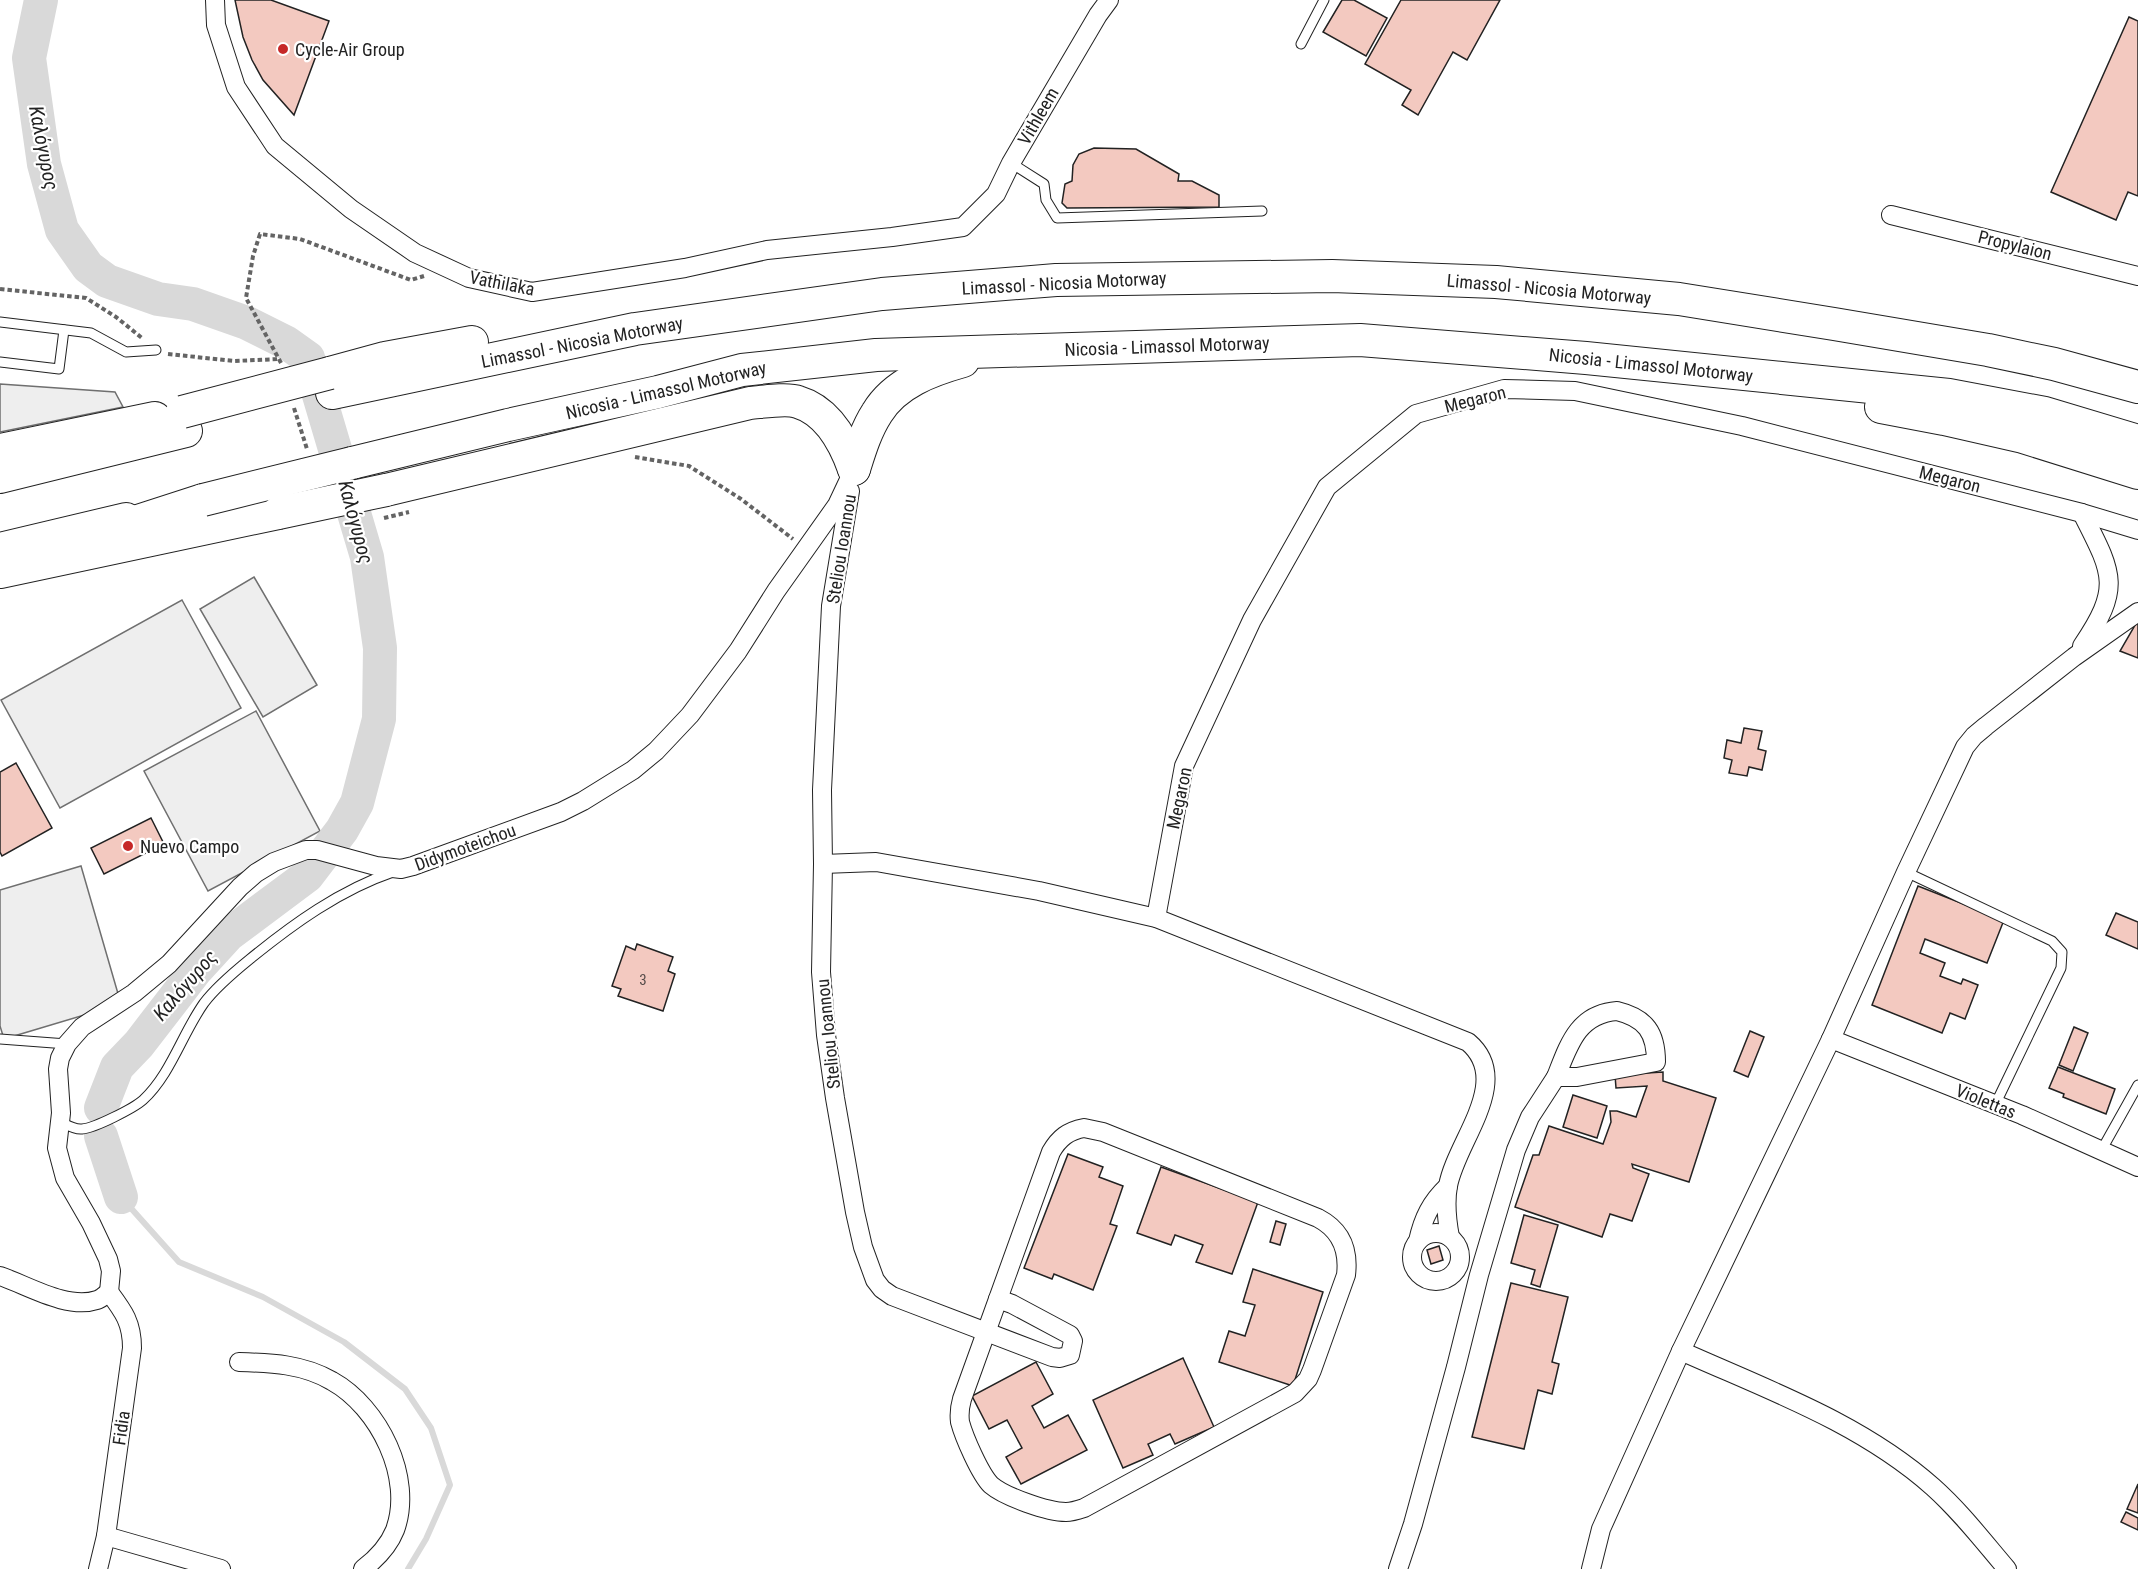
<svg xmlns="http://www.w3.org/2000/svg" width="2138" height="1569" font-family="'Roboto Condensed',sans-serif">
  <rect width="100%" height="100%" fill="#fff"/>
  <g fill="#eee" stroke="#6f6f6f" stroke-width="1.5">
    <polygon points="0,384 115,392 123,407 0,432"/>
    <polygon points="254,577 317,685 263,717 200,609"/>
    <polygon points="182,600 241,708 60,808 1,700"/>
    <polygon points="256,711 320,831 208,891 144,771"/>
    <polygon points="81,866 121,1004 4,1039 0,1026 0,890"/>
  </g>
  <g fill="none" stroke-linecap="round" stroke-linejoin="round">
    <polyline stroke="#d9d9d9" stroke-width="6" points="121,1197 179,1262 263,1297 344,1342 405,1389 431,1428 450,1485 426,1539 408,1569"/>
    <g stroke="#d9d9d9" stroke-width="34">
      <polyline points="41,0 29,58 44,164 62,230 88,267 107,281 158,299 193,304 247,323 287,343 308,358 367,557 380,648 379,719 357,803 342,830 307,876 228,935 196,970 139,1044 117,1067 101,1108"/>
      <polyline points="101,1136 121,1197"/>
    </g>
  </g>
  <g fill="#f3c9c0" stroke="#222" stroke-width="1.5">
    <polygon points="235,0 271,0 329,21 294,115 263,80 252,60 243,37"/>
    <polygon points="1342,0 1354,0 1387,18 1366,56 1323,32"/>
    <polygon points="1401,0 1500,0 1467,60 1453,52 1418,115 1402,105 1411,90 1365,64"/>
    <polygon points="2129,17 2138,21 2138,196 2128,192 2116,220 2051,192"/>
    <polygon points="1094,148 1136,149 1179,174 1178,181 1192,181 1219,195 1219,207 1067,208 1062,203 1065,184 1072,181 1073,165 1079,154"/>
    <polygon points="2138,620 2138,658 2120,651"/>
    <polygon points="1744,728 1762,731 1758,749 1766,751 1762,770 1749,767 1747,776 1729,773 1732,760 1724,758 1727,740 1741,743"/>
    <polygon points="16,763 52,828 2,856 0,852 0,772"/>
    <polygon points="151,818 164,844 104,874 91,848"/>
    <polygon points="1918,886 2004,920 1987,963 1925,939 1920,953 1945,963 1940,976 1961,984 1963,979 1978,985 1965,1019 1950,1013 1942,1033 1872,1005"/>
    <polygon points="2116,913 2138,922 2138,949 2106,935"/>
    <polygon points="637,944 673,957 668,971 675,974 663,1011 618,996 621,989 612,986 626,946 635,950"/>
    <polygon points="2074,1027 2088,1033 2073,1071 2059,1065"/>
    <polygon points="1750,1031 1764,1037 1748,1077 1734,1071"/>
    <polygon points="2058,1067 2115,1089 2106,1114 2063,1097 2064,1094 2049,1088"/>
    <polygon points="1663,1072 1663,1081 1716,1098 1689,1182 1632,1164 1633,1168 1649,1174 1632,1221 1610,1214 1602,1237 1515,1207 1533,1155 1539,1155 1549,1126 1603,1144 1611,1122 1610,1111 1617,1111 1636,1117 1647,1086 1616,1088 1615,1075"/>
    <polygon points="1573,1095 1607,1106 1597,1138 1563,1127"/>
    <polygon points="1068,1154 1103,1167 1099,1177 1123,1186 1110,1224 1117,1226 1093,1290 1054,1274 1052,1279 1024,1268"/>
    <polygon points="1161,1167 1258,1202 1232,1274 1196,1262 1203,1245 1175,1235 1171,1245 1137,1233"/>
    <polygon points="1524,1215 1558,1225 1540,1287 1531,1284 1535,1270 1511,1263"/>
    <polygon points="1276,1221 1286,1224 1280,1245 1270,1242"/>
    <polygon points="1439,1246 1443,1260 1431,1264 1427,1250"/>
    <polygon points="1253,1269 1323,1292 1293,1386 1219,1362 1229,1331 1245,1336 1255,1305 1243,1302"/>
    <polygon points="1511,1283 1568,1297 1552,1362 1559,1364 1552,1394 1538,1390 1524,1449 1472,1437"/>
    <polygon points="1183,1358 1214,1427 1175,1444 1170,1434 1148,1444 1153,1455 1123,1468 1093,1400"/>
    <polygon points="1036,1362 1053,1394 1032,1406 1044,1428 1068,1415 1087,1450 1021,1484 1006,1457 1022,1448 1007,1420 989,1429 972,1396"/>
    <polygon points="2138,1484 2138,1513 2127,1509"/>
    <polygon points="2126,1512 2138,1518 2138,1530 2121,1522"/>
  </g>
  <g fill="none" stroke-linecap="round" stroke-linejoin="round">
    <defs>
      <g id="lane">
        <polyline points="1301,44 1324,0"/>
        <polyline points="1011,163 1044,184 1046,200 1057,218 1262,211"/>
        <polyline points="0,322 91,333 126,352 156,350"/>
        <polyline points="0,362 59,369 64,330"/>
        <polyline points="1906,872 2052,941 2062,952 2061,968 1995,1105"/>
        <polyline points="0,1039 67,1044"/>
        <path d="M61,1122C67,1125 75,1130 82,1129C95,1128 134,1108 143,1100C171,1074 182,1034 204,1003C216,987 234,972 250,959C293,924 340,890 393,872"/>
        <polyline points="2101,1151 2138,1085"/>
      </g>
      <g id="street">
        <polyline points="215,0 216,25 236,87 275,146 351,209 415,253 469,278 532,292 685,268 767,250 892,237 963,227 996,194 1011,163 1098,15 1109,0"/>
        <polyline points="1891,215 2138,276"/>
        <polyline points="850,491 831,606 822,790 823,864 821,972 826,1035 835,1098 855,1212 863,1247 875,1280 882,1289 892,1296 1052,1357 1060,1358 1070,1355 1073,1341 1070,1335 1012,1304 998,1299"/>
        <path d="M2082,646C2122,587 2113,574 2082,513"/>
        <path d="M823,864L876,862L1039,891L1156,918L1468,1042C1514,1081 1456,1141 1448,1186C1445,1202 1447,1221 1450,1237"/>
        <polyline points="1156,918 1184,766 1252,620 1327,487 1416,414 1504,389 1575,391 1742,426 2082,513 2138,530"/>
        <path d="M1617,1011C1646,1018 1656,1033 1656,1062L1577,1077H1556C1569,1044 1578,1014 1617,1011Z"/>
        <polyline points="1831,1039 2022,1115 2138,1167"/>
        <path d="M1084,1128L1103,1132L1318,1218C1341,1230 1349,1250 1346,1275L1312,1370L1308,1379L1295,1393L1084,1508C1078,1510 1072,1512 1066,1512C1048,1512 1005,1497 991,1485C980,1474 964,1437 960,1422C959,1414 960,1406 962,1399L1051,1152C1059,1138 1068,1131 1084,1128Z"/>
        <circle cx="1436" cy="1257" r="24"/>
        <path d="M1418,1241C1423,1218 1431,1202 1448,1186"/>
        <path d="M0,1276C27,1285 67,1310 97,1300C101,1299 105,1295 109,1292"/>
        <polyline points="109,1292 111,1271 108,1259 91,1223 65,1178 57,1148 61,1113 58,1069 60,1058 67,1044 82,1027 134,993 169,964 240,887 256,873 274,862 306,850 317,850 376,866 401,869 413,866 561,812 583,801 633,770 656,751 690,715 738,651 776,591 837,505 854,469"/>
        <path d="M1681,1351C1768,1390 1861,1423 1933,1487C1961,1512 1983,1541 2007,1569"/>
        <path d="M239,1362C272,1363 303,1364 332,1381C379,1407 414,1478 395,1530C389,1545 376,1559 363,1569"/>
        <polyline points="106,1536 221,1569"/>
        <path d="M98,1569L106,1536L132,1348C132,1323 124,1312 109,1292"/>
        <polyline points="1398,1569 1413,1524 1456,1367 1479,1275 1516,1150 1530,1117 1556,1077"/>
        <polyline points="1591,1569 1601,1529 1681,1351 1831,1039 1906,872 1965,747 1974,736 1986,726 2074,657 2138,612"/>
      </g>
      <g id="highway">
        <polyline points="330,373 385,358 472,342"/>
        <polyline points="332,393 635,329 882,294 1056,280 1332,276 1496,282 1679,299 1834,324 1988,350 2054,364 2138,387"/>
        <polyline points="1881,407 1944,419 2023,437 2138,473"/>
        <polyline points="0,450 155,418"/>
        <polyline points="352,463 508,425 658,392 742,370 876,355 1360,340 1586,358 1949,395 2045,413 2138,441"/>
        <path d="M854,469C860,450 866,430 877,413C895,383 931,370 963,361"/>
        <polyline points="0,477 186,431"/>
        <path d="M386,490L750,403C762,402 787,398 798,402C828,411 844,441 854,469"/>
        <polyline points="107,531 203,500"/>
        <polyline points="0,549 126,519"/>
        <polyline points="0,572 278,513"/>
      </g>
    </defs>
    <use href="#lane" stroke="#222" stroke-width="11"/>
    <use href="#street" stroke="#222" stroke-width="20"/>
    <use href="#highway" stroke="#222" stroke-width="34"/>
    <g stroke="#646464" stroke-width="4" stroke-dasharray="4.5 3" stroke-linecap="butt">
      <polyline points="0,289 86,298 116,317 142,338"/>
      <polyline points="168,354 234,361 280,359"/>
      <polyline points="281,363 246,298 253,256 260,234 300,239 411,280 424,276"/>
      <polyline points="294,408 307,449"/>
      <polyline points="635,457 689,466 741,499 793,539"/>
      <polyline points="384,518 409,512"/>
    </g>
    <use href="#lane" stroke="#fff" stroke-width="9"/>
    <use href="#street" stroke="#fff" stroke-width="18"/>
    <use href="#highway" stroke="#fff" stroke-width="32"/>
    <defs>
      <g id="highway-bridge">
        <polyline points="182,412 330,373"/>
        <polyline points="203,500 352,463"/>
        <polyline points="278,513 386,490"/>
      </g>
    </defs>
    <use href="#highway-bridge" stroke="#222" stroke-width="34" stroke-linecap="butt"/>
    <use href="#highway-bridge" stroke="#fff" stroke-width="32"/>
  </g>
  <g fill="#c62828" stroke="#fff" stroke-width="2">
    <circle cx="283" cy="49" r="6"/>
    <circle cx="128" cy="846" r="6"/>
  </g>
  <g text-anchor="middle" dominant-baseline="central" stroke-width="4.5" stroke-linejoin="round" paint-order="stroke">
    <g font-size="15" fill="#564c4a">
      <text x="643" y="980">3</text>
    </g>
    <g font-size="18" fill="#222" stroke="#fff" text-anchor="start">
      <text x="295" y="49">Cycle-Air Group</text>
      <text x="140" y="846">Nuevo Campo</text>
    </g>
    <g font-size="18" fill="#222" stroke="#fff">
      <text transform="translate(1038 116) rotate(-60)">Vithleem</text>
      <text transform="translate(2015 245) rotate(14)">Propylaion</text>
      <text transform="translate(502 283) rotate(11)">Vathilaka</text>
      <text transform="translate(1064 283) rotate(-3)">Limassol - Nicosia Motorway</text>
      <text transform="translate(1549 289) rotate(5)">Limassol - Nicosia Motorway</text>
      <text transform="translate(582 342) rotate(-11)">Limassol - Nicosia Motorway</text>
      <text transform="translate(1167 346) rotate(-2)">Nicosia - Limassol Motorway</text>
      <text transform="translate(1651 365) rotate(6)">Nicosia - Limassol Motorway</text>
      <text transform="translate(666 390) rotate(-13)">Nicosia - Limassol Motorway</text>
      <text transform="translate(1475 399) rotate(-14)">Megaron</text>
      <text transform="translate(1950 479) rotate(14)">Megaron</text>
      <text transform="translate(841 549) rotate(-81)">Steliou Ioannou</text>
      <text transform="translate(1179 798) rotate(-78)">Megaron</text>
      <text transform="translate(465 847) rotate(-20)">Didymoteichou</text>
      <text transform="translate(828 1034) rotate(-96)">Steliou Ioannou</text>
      <text transform="translate(1986 1101) rotate(22)">Violettas</text>
      <text transform="translate(121 1428) rotate(-82)">Fidia</text>
    </g>
    <g font-size="20" font-style="italic" fill="#222" stroke="#fff">
      <text transform="translate(44 148) rotate(79)">Καλόγυρος</text>
      <text transform="translate(356 522) rotate(75)">Καλόγυρος</text>
      <text transform="translate(185 985) rotate(-49)">Καλόγυρος</text>
    </g>
  </g>
</svg>
